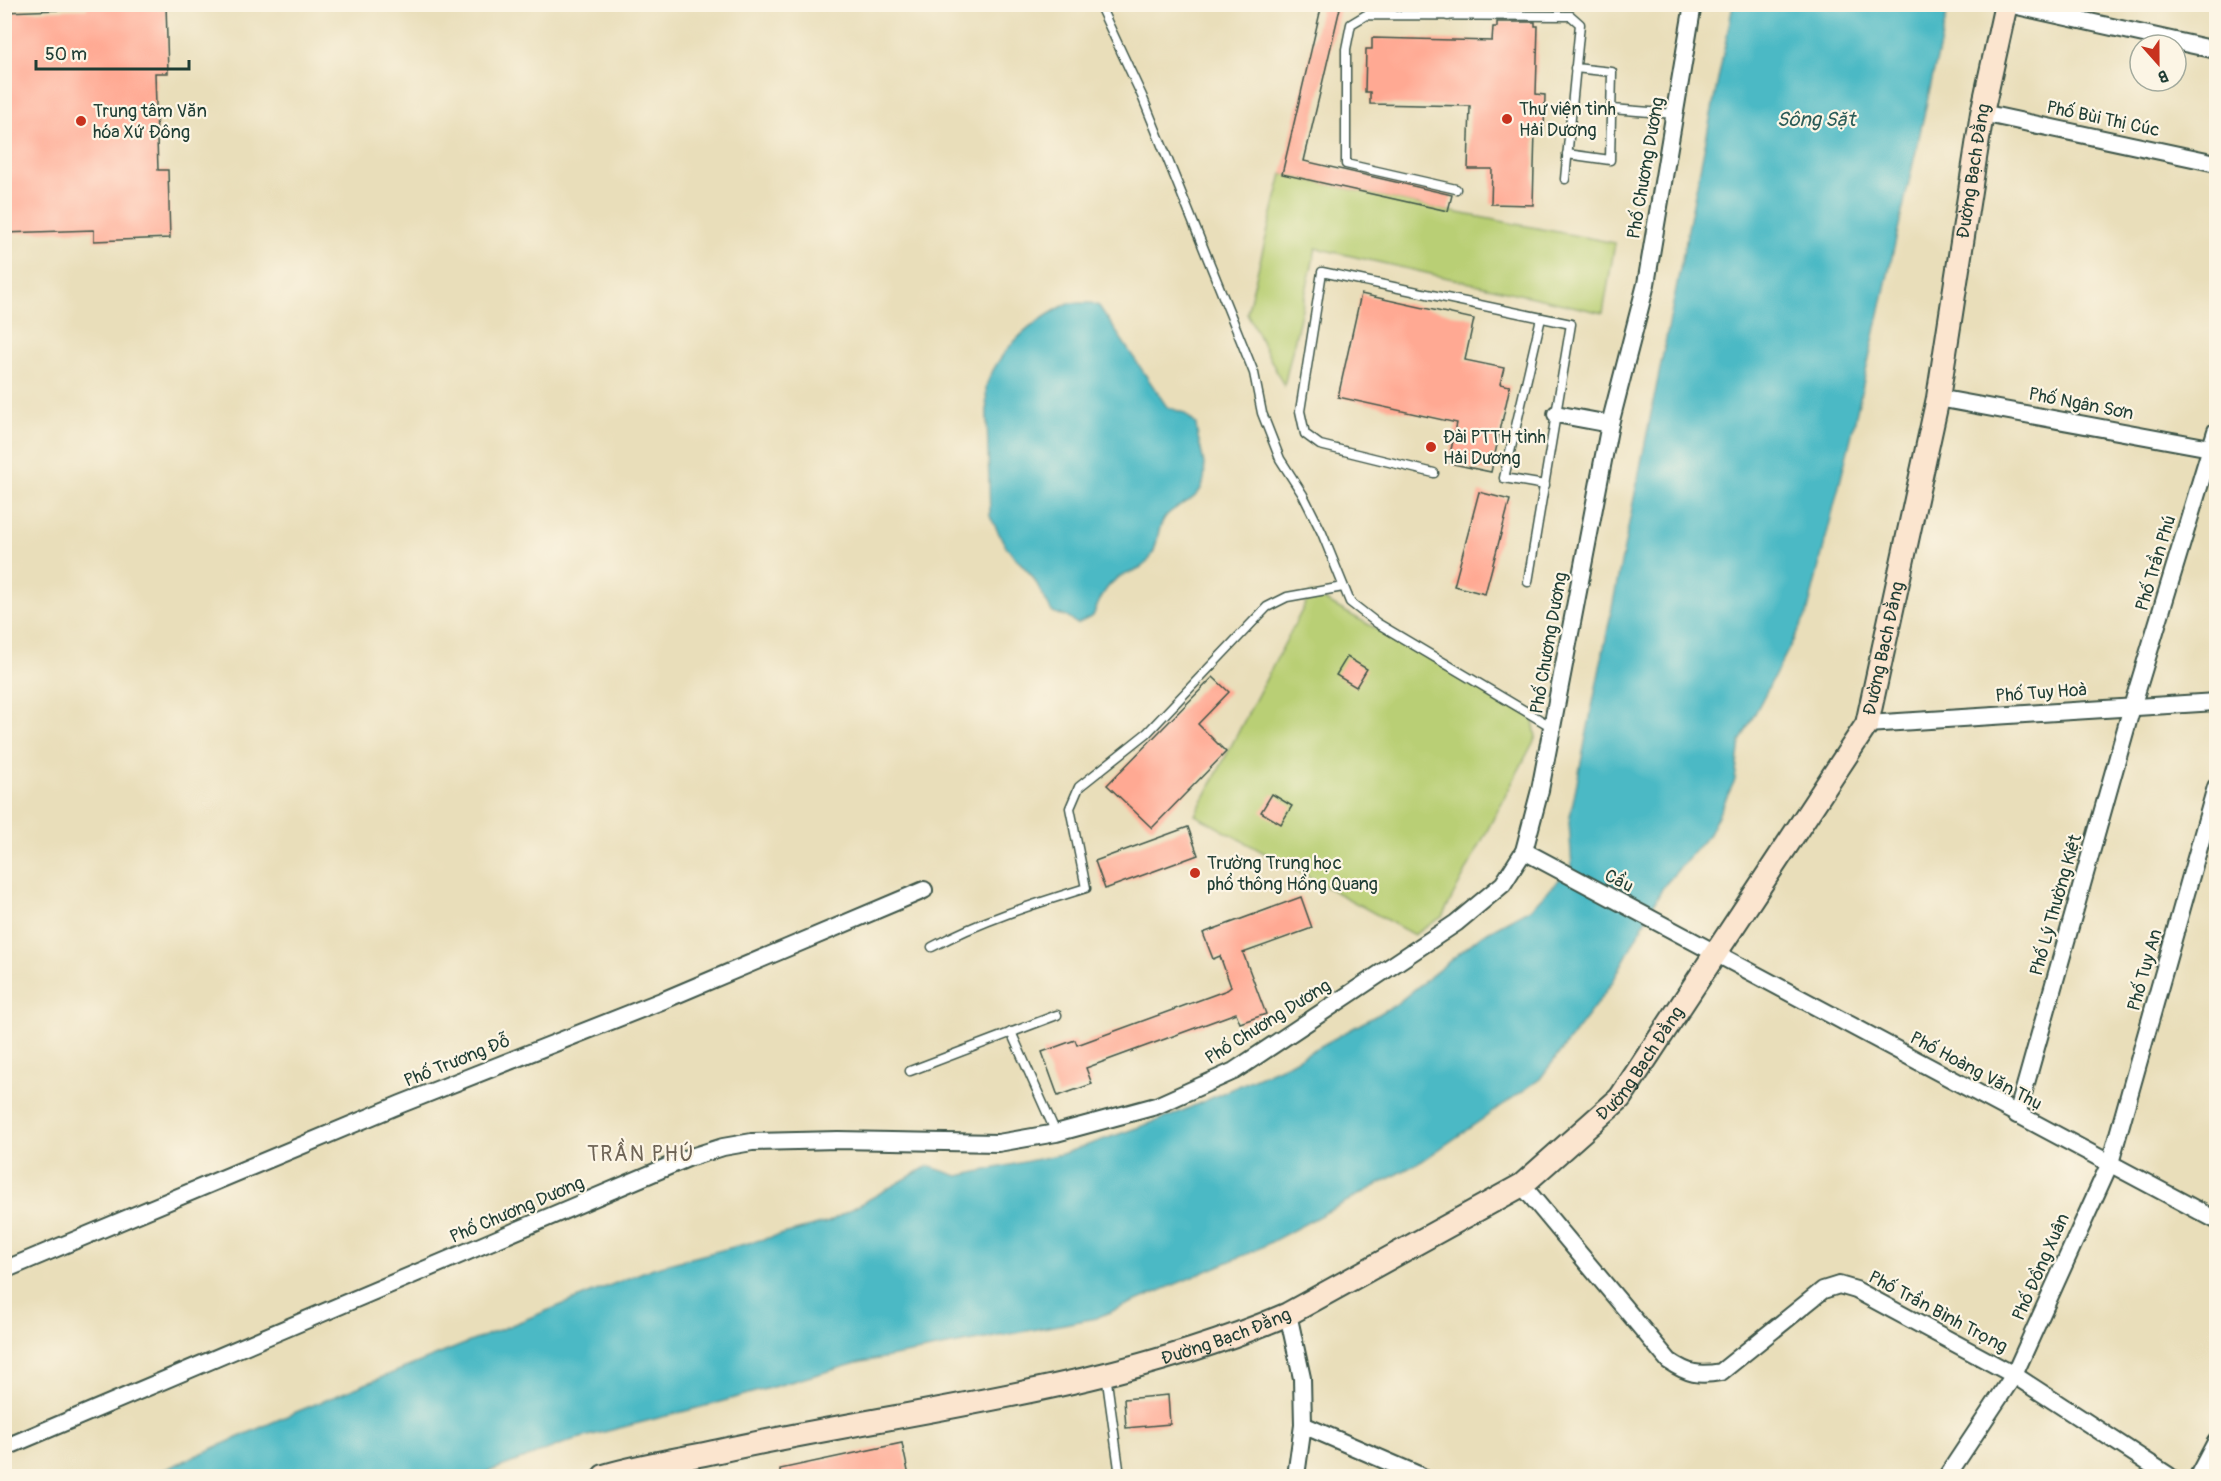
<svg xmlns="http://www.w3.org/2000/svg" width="2221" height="1481" font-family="Pangolin,sans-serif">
  <rect width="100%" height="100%" fill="#fcf5e5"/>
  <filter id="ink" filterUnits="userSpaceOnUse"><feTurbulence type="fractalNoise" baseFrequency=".0167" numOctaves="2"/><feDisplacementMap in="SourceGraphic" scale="12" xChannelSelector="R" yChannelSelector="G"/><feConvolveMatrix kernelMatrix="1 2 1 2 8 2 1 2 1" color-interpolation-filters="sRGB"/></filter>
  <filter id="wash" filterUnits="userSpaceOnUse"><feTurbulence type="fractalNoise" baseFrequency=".008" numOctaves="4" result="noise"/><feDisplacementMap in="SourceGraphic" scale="24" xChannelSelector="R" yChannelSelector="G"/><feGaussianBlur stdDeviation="1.35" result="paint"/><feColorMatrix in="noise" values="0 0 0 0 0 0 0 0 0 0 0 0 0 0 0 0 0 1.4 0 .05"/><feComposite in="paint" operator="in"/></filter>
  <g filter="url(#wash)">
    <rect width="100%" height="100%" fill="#e9deba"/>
    <g fill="#b9cf74" stroke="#6c8654" stroke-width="1.5">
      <polygon points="1282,174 1448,211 1615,243 1603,313 1316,248 1284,386 1247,313"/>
      <polygon points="1311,593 1532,714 1536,737 1442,917 1414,935 1195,815"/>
    </g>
    <g fill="#4cb9c5" stroke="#367b7c" stroke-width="1.5">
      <polygon points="1733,5 1949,5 1850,442 1807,614 1740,742 1735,780 1709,834 1663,887 1612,983 1540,1079 1422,1161 1256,1250 1096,1318 857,1363 713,1404 573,1440 477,1476 150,1476 296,1412 653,1268 829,1222 928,1166 958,1176 1062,1154 1171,1116 1290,1063 1395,1005 1482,935 1530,909 1572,867 1569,822"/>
      <path d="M1069,303H1091L1099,306L1167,407L1184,413L1196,424C1197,442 1207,462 1204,479C1200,503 1178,502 1166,516C1156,528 1159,543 1152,555C1144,570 1131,571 1118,578C1104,587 1099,602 1093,616L1077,624L1067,617L1052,612L1033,577L1006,547L990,516L986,386C1000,347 1033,321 1069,303Z"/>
    </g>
    <g id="blocks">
      <g fill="#ffa993">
        <polygon points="87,4 166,4 168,73 155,73 158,170 168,170 170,238 94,241 94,230 4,233 4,12 87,9"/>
        <polygon points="1322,4 1341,4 1304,161 1452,195 1448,211 1282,174"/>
        <polygon points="1497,22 1535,22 1535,26 1538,26 1536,94 1545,95 1544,131 1535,131 1533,205 1491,204 1492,169 1468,169 1470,106 1370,104 1370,92 1365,92 1366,49 1372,49 1372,38 1492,41 1493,27 1497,27"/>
        <polygon points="1361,294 1474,319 1465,360 1504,368 1500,384 1510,386 1491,472 1448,463 1457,423 1338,397"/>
        <polygon points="1479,492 1510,500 1485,594 1454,586"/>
        <polygon points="1347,657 1367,669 1356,687 1336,675"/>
        <polygon points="1213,677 1229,692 1198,724 1226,752 1152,828 1107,785"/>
        <polygon points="1272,794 1292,806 1281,824 1261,812"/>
        <polygon points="1188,827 1198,855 1105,889 1095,861"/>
        <polygon points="1301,897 1312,928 1243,953 1266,1014 1240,1023 1236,1013 1086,1068 1092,1084 1058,1096 1042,1052 1075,1040 1077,1045 1227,990 1231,987 1220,956 1213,959 1203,933"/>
        <polygon points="1168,1395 1170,1424 1126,1428 1124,1399"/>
        <polygon points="902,1443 909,1476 780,1476 780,1469"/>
      </g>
    </g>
  </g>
  <g filter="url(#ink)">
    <use href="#blocks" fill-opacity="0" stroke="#3d5548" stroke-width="1.5"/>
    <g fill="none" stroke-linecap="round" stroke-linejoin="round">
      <defs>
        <g id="service">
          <polyline points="1099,4 1142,96 1233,321 1254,373 1262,413 1280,459 1303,495 1322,533 1350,602 1377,623 1552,727"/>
          <polyline points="1448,16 1448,4"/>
          <polyline points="1612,109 1675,114"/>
          <polyline points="1567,154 1610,160 1612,72 1575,68"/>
          <polyline points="1456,189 1346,164 1346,49 1351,24 1366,15 1571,16 1580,24 1565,179"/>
          <polyline points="1541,318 1504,478 1545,485"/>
          <polyline points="1434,473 1320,445 1305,434 1300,411 1322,272 1571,324 1528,582"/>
          <path d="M932,947C980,921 1034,904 1086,888L1070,808L1079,787L1147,733L1267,607L1287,597L1343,587"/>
          <polyline points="1011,1032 1056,1133"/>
          <polyline points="910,1071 1057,1015"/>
          <polyline points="1106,1374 1120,1476"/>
        </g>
        <g id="minor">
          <polyline points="2008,4 2216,50"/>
          <polyline points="1982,113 2216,163"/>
          <polyline points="1938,398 2216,449"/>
          <polyline points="1556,414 1610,424"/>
          <polyline points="1867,724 2216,702"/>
          <polyline points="1524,851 2216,1220"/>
          <polyline points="2017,1115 2132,707 2216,431"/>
          <path d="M1522,1185L1669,1361C1688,1374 1699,1376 1721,1372L1823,1290L1839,1285L1856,1290L2014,1375L2169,1476"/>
          <polyline points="4,1270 401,1104 664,1000 924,890"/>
          <polyline points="1288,1314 1302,1378 1303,1425 1296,1476"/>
          <polyline points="1303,1425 1421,1476"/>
          <polyline points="4,1448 688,1158 723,1147 752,1142 838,1140 998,1143 1056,1133 1156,1106 1234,1071 1456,923 1503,884 1524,851 1540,790 1610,424 1646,284 1693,4"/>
          <polyline points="1947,1476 2014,1375 2110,1163 2216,787"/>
          <polyline points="2198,1476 2216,1442"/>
        </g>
        <g id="secondary">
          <path id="s1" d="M604,1476C641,1465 681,1459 719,1451C907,1410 1110,1391 1288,1314L1522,1185L1620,1098L1867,724L1938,398L1982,113L2006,4"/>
        </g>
      </defs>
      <use href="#service" stroke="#3d5548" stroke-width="11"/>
      <use href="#minor" stroke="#3d5548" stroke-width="20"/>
      <use href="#secondary" stroke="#3d5548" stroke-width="26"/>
      <use href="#service" stroke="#fff" stroke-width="8"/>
      <use href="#minor" stroke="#fff" stroke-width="16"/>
      <use href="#secondary" stroke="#fbe5cf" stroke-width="22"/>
    </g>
  </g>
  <g fill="#c8321e" stroke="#fcf5e5" stroke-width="2">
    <circle cx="1507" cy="119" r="6"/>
    <circle cx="81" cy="121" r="6"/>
    <circle cx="1431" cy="447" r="6"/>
    <circle cx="1195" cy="873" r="6"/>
  </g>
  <g text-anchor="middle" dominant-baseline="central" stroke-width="4.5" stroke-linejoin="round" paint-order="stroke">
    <g font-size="18" fill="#1f3d34" stroke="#fcf5e5" text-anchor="start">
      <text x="1519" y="109">Thư viện tỉnh<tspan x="1519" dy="21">Hải Dương</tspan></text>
      <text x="93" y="111">Trung tâm Văn<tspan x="93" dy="21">hóa Xứ Đông</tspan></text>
      <text x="1443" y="437">Đài PTTH tỉnh<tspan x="1443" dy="21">Hải Dương</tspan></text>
      <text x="1207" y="863">Trường Trung học<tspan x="1207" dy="21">phổ thông Hồng Quang</tspan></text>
    </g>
    <g font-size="18" fill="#1f3d34" stroke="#fcf5e5">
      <text transform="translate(2103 119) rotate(12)">Phố Bùi Thị Cúc</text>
      <text transform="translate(1646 168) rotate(-80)">Phố Chương Dương</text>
      <text stroke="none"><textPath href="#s1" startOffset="2114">Đường Bạch Đằng</textPath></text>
      <text transform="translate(2081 404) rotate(11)">Phố Ngân Sơn</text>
      <text transform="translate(2156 563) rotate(-73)">Phố Trần Phú</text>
      <text transform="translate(1549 643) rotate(-80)">Phố Chương Dương</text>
      <text stroke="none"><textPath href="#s1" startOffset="1628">Đường Bạch Đằng</textPath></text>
      <text transform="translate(2041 693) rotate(-4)">Phố Tuy Hoà</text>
      <text transform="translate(1619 881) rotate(27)">Cầu</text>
      <text transform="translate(2056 905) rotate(-74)">Phố Lý Thường Kiệt</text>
      <text transform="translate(2145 970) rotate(-74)">Phố Tuy An</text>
      <text transform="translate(1268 1022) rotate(-32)">Phố Chương Dương</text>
      <text transform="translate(457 1061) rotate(-22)">Phố Trương Đỗ</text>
      <text stroke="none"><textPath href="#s1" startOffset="1142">Đường Bạch Đằng</textPath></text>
      <text transform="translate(1976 1071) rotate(28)">Phố Hoàng Văn Thụ</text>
      <text transform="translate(517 1210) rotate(-23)">Phố Chương Dương</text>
      <text transform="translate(2041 1267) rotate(-66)">Phố Đồng Xuân</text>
      <text transform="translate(1938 1312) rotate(28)">Phố Trần Bình Trọng</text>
      <text stroke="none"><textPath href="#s1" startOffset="638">Đường Bạch Đằng</textPath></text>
    </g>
    <g font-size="20" font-style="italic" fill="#2a5c58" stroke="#fcf5e5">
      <text x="1816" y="119">Sông Sặt</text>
    </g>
    <g font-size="21" letter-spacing="1.5" fill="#6d6355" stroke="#fcf5e5">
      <text x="641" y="1154">TRẦN PHÚ</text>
    </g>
  </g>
  <rect width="2221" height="1481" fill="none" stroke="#fcf5e5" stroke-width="24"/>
  <g transform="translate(2158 63) rotate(159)"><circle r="28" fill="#fcf5e5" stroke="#a4ab9e" stroke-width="1.5"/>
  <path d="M0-4.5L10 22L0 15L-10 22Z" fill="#c8321e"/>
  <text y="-9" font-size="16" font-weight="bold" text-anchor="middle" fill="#1f3d34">B</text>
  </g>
  <path d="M36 60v9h153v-9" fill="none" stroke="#1f3d34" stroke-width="3"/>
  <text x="45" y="60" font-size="18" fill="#1f3d34" stroke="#fcf5e5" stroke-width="4.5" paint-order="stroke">50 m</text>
</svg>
